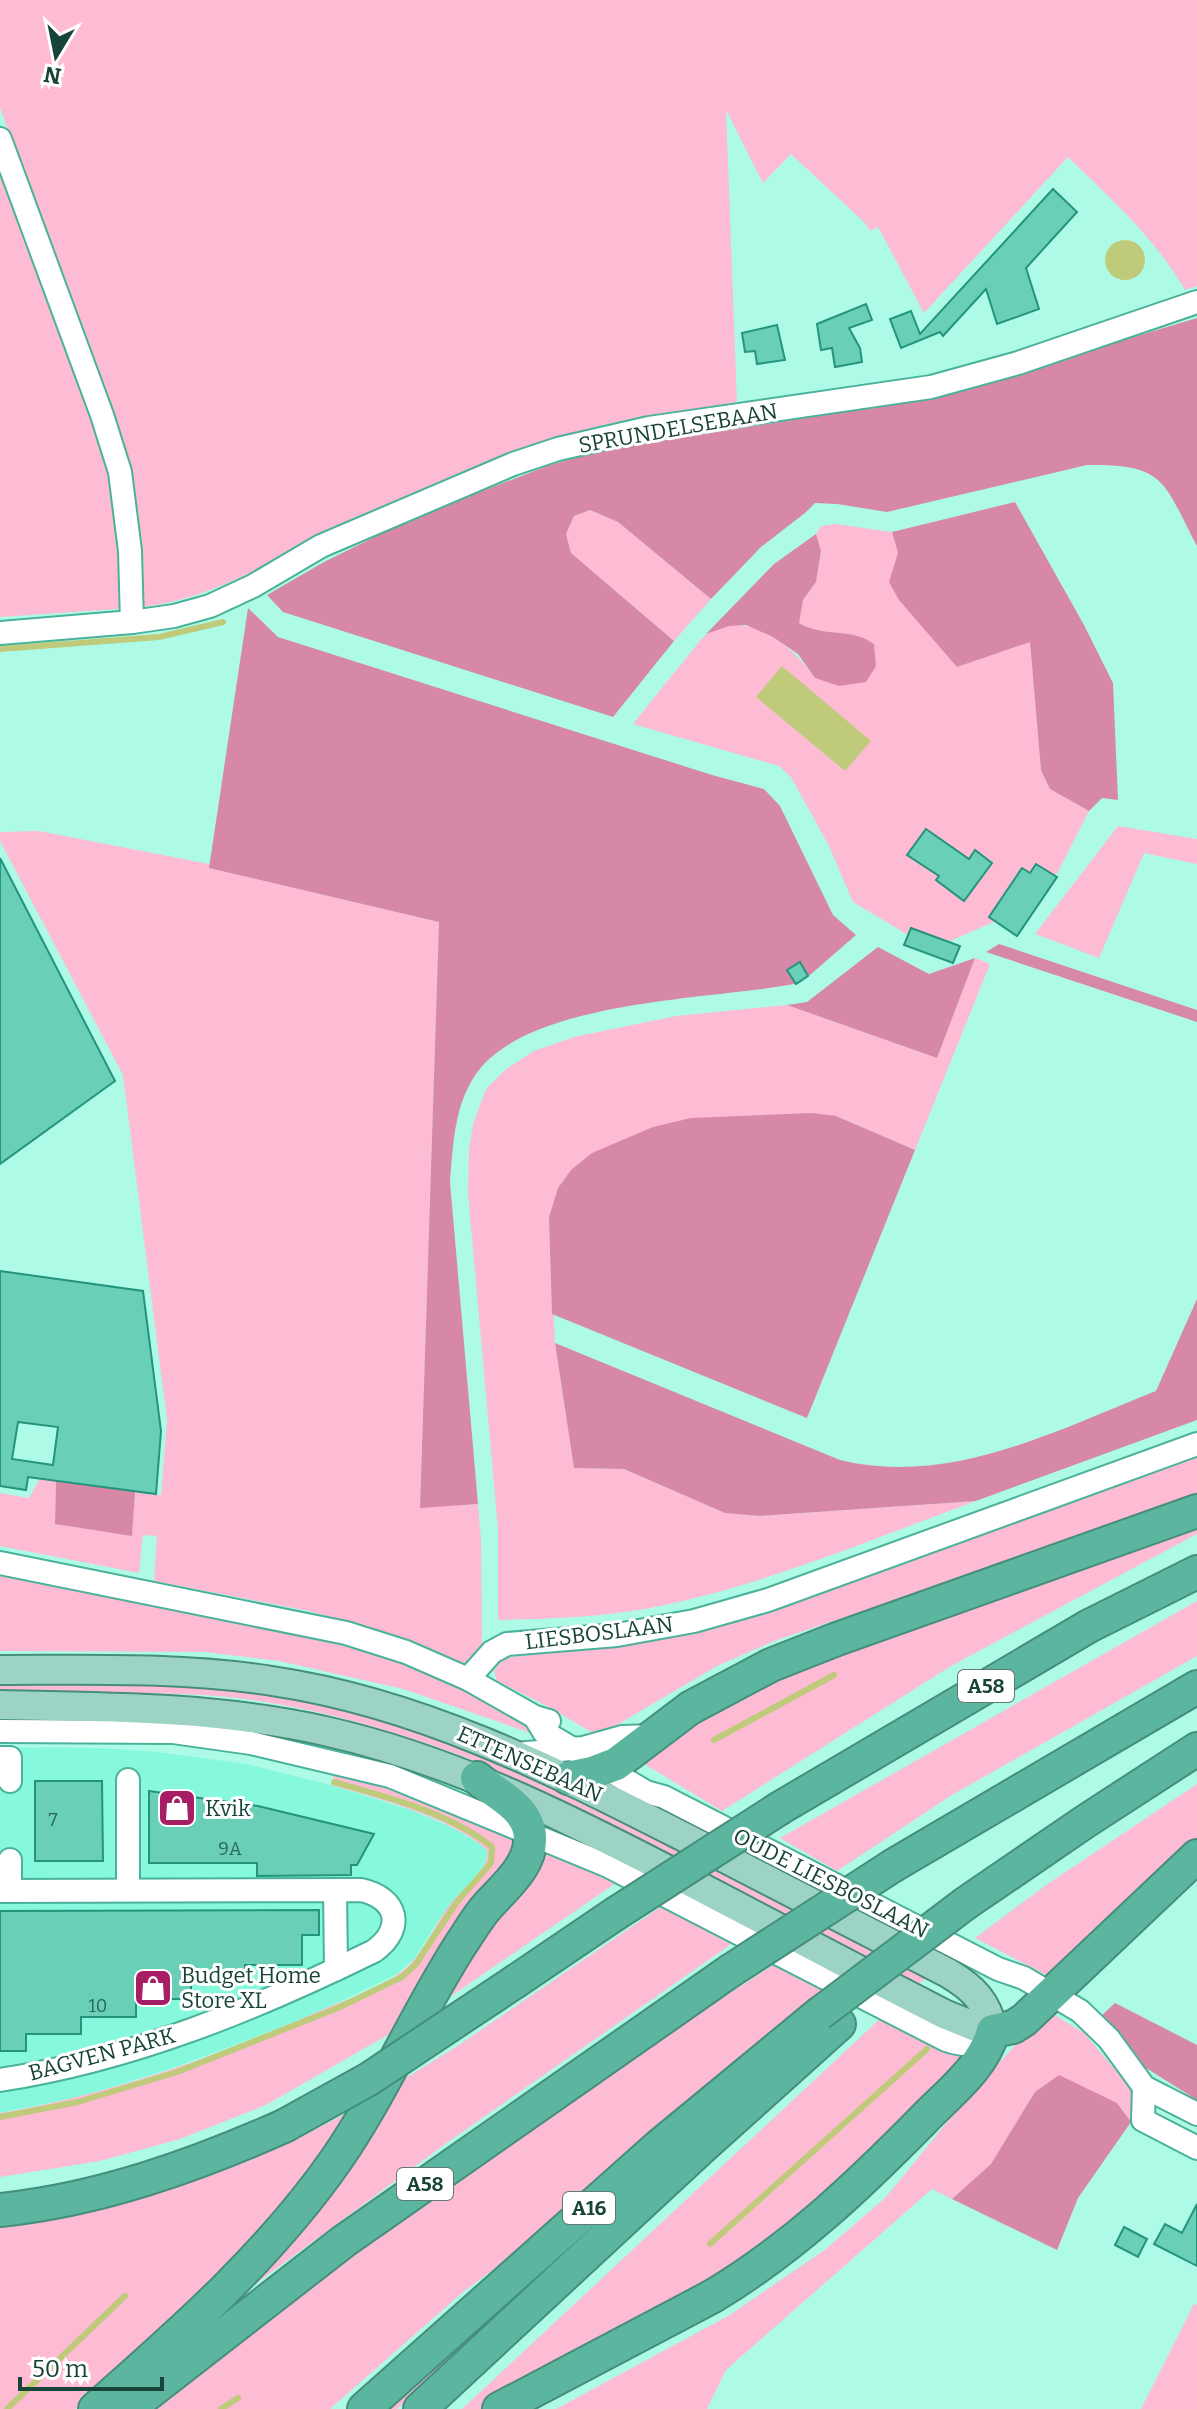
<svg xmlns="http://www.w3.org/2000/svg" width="1197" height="2409" font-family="Bitter,serif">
  <rect width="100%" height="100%" fill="#adfbe6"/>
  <polygon fill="#86f8dc" points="0,1747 99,1748 158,1752 246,1764 331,1785 408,1809 451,1827 484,1846 489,1855 484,1866 440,1918 414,1959 397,1974 310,2016 176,2067 83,2096 0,2113"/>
  <g fill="#febbd4" fill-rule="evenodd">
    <path d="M0,0H1197V286L1185,290C1155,238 1111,199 1068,157L924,313L878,227L870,231L865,223L791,154L763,183L726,110L737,402C688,411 636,416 588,429C515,448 446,479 377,509C303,541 218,602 137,607L144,565L138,509L122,442L0,108Z"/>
    <polygon points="0,155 108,449 124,588 118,609 0,617"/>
    <polygon points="590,510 618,522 711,599 674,641 571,553 566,534 574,516"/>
    <path d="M835,524L892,532L898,553L957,667L1030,641L1041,770L1050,789L1089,811L1058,872L1030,898L1009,925L994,922L938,946L923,944L853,902L829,846L791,777L779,766L633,724C651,701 669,679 687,657C693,650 700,639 707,634C749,608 792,645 815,678L840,633L815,632L799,623L803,600L816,582L821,552L816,534L821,526ZM782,667L845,771L757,697Z"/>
    <polygon points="1118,826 1197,839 1197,864 1144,853 1099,958 1035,934"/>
    <polygon points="39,831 209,864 210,868 439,922 420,1507 478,1504 481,1539 482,1644 471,1663 462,1667 391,1635 351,1623 309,1611 154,1581 157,1536 143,1535 139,1573 0,1546 0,1493 29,1498 40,1478 56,1481 55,1524 132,1535 135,1492 161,1495 167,1420 123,1075 0,841 0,832"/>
    <path d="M975,958L990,964L915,1150L836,1116L571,1170L558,1188L549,1217L555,1343L574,1468L624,1469L725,1513L760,1516L976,1501C869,1540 763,1586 650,1608C600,1617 549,1619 498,1620V1529L468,1193L469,1150L473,1124L486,1089L505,1070L534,1051L574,1037L676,1016L787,1005L937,1058Z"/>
    <polygon points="1197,1454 1197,1494 1028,1555 774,1641 717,1666 598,1736 547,1706 497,1681 494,1671 503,1658 631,1644 726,1623"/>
    <polygon points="1197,1519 1197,1534 951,1666 722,1811 641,1762 682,1729 768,1678"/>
    <polygon points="0,1571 334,1641 387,1657 443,1678 551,1740 403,1689 279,1661 205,1652 0,1651"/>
    <polygon points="1197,1601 1197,1656 952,1795 837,1871 780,1838"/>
    <path d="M0,1680L159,1681L271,1691L373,1713L541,1777L931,1975L918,1984L470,1759C384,1727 295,1701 203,1695C135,1691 67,1694 0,1694Z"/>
    <path d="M336,1767L514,1834L511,1851L501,1871L398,2029L266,2105L180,2139L100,2161L0,2177V2113C112,2094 221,2055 324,2009C349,1999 386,1986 406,1968C424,1953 436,1922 451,1903C462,1890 491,1868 487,1850C452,1818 377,1798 331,1785Z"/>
    <polygon points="1197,1784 1197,1839 1052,1978 975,1938 1049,1883"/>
    <polygon points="543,1843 622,1879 438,2005"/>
    <polygon points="668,1902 737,1940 448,2142 212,2316 385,2091 456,2047"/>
    <path d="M778,1962L832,1988L530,2242L463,2292L330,2409H148C217,2352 289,2300 362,2248C498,2148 637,2053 778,1962Z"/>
    <polygon points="1048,2011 1084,2033 1134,2092 1131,2122 1117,2103 1035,2092 991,2165 952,2199 932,2189 726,2370 707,2409 556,2409 728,2316 826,2249 886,2197 975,2088"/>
    <polygon points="884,2015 968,2053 896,2137 716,2288 484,2409 462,2409"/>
    <path d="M354,2109L268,2228L146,2349L75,2409H0V2224C48,2215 97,2208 144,2196C217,2177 288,2146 354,2109Z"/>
    <polygon points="721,2114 397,2409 389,2409 611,2209"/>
    <polygon points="1194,2304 1197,2305 1197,2409 1141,2409"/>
  </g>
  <g fill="#d788a6">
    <path d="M1197,318V546C1163,482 1167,464 1087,465L887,512L837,504L815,503L805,513L761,547L711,599L618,522L590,510L574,516L566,534L571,553L674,641L613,717L283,612L267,595L324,562L413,518L547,466L598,451L898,403L970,386Z"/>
    <polygon points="1015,502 1084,625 1113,683 1118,800 1102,798 1089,811 1050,789 1041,770 1030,642 957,667 899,600 889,582 898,553 892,532"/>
    <path d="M816,534L821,551L816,582L803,600L799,623C827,639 848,626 874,644L876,666L866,682L839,686L815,678L798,654L773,637L746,625L729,626L706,634L774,564Z"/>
    <path d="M248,608L278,637L712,775L764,789L780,806L833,915L856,935L810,975L794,984C711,1000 524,999 474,1077C454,1108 453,1146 450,1182L478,1504L420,1508L439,922L209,868Z"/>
    <polygon points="999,944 1197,1010 1197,1022 986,952"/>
    <polygon points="878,947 929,974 975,958 937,1058 787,1005 807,1002"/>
    <polygon points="812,1113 836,1116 915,1150 807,1418 552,1314 549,1217 558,1188 571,1170 592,1153 653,1127 691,1118"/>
    <path d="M1197,1299V1420L976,1501L760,1516L725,1513L624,1469L574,1468L555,1343L840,1460C950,1487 1057,1430 1156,1391Z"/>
    <polygon points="56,1481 135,1492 132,1536 55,1524"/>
    <polygon points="1115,2003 1197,2045 1197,2100 1138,2063 1100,2017"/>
    <polygon points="1059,2075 1117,2103 1131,2122 1078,2198 1057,2250 952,2199 991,2164 1035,2092"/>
  </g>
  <g fill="#bfca7a">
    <circle cx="1125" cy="260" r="20"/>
    <polygon points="782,666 871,741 845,771 756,697"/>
  </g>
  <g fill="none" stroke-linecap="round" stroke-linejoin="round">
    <g stroke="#bfca7a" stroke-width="6">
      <polyline points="0,649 159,637 223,622"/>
      <polyline points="714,1740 834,1675"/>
      <path d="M0,2117L78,2102L177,2072L340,2007L402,1977L416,1964L456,1903L491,1863L492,1847C451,1813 384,1796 334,1782"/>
      <polyline points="710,2244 927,2049"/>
      <polyline points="7,2409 125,2296"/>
      <polyline points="221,2409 238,2398"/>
    </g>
  </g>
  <g fill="#69cfb6" stroke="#24947d" stroke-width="2" fill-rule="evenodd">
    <polygon points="1053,189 1077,212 1026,268 1039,309 997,324 986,289 943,336 940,332 901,348 890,319 911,311 920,334"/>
    <polygon points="866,304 872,320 849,328 860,348 862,362 835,367 832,348 821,350 817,324"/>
    <polygon points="777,325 785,360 757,364 755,351 745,352 742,333"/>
    <polygon points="926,829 969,859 975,850 992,863 964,901 936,880 939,876 907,855"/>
    <polygon points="0,858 115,1081 0,1164"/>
    <polygon points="1036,864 1057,877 1017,936 989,917 1022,868 1030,873"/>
    <polygon points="911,928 960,946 953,963 904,945"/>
    <polygon points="800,962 808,976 796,984 787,970"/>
    <path d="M0,1271L143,1291L161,1431L156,1494L28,1477L26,1490L0,1486ZM18,1422L58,1427L53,1465L12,1459Z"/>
    <polygon points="35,1781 102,1781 103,1861 35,1861"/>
    <polygon points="149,1791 258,1806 374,1834 357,1865 351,1865 351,1875 257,1876 257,1863 149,1863"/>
    <polygon points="319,1910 319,1935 302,1935 302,1965 245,1965 246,1982 191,1982 191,1999 136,1999 136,2017 81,2017 81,2034 26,2034 26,2051 0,2051 0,1911"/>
    <polygon points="1197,2204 1197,2266 1154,2244 1165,2224 1182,2233"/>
    <polygon points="1124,2227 1147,2239 1138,2257 1115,2245"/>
  </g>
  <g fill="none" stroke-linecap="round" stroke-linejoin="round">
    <defs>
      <g id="minor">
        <polyline points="0,139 102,415 120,472 130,551 132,622"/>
        <polyline points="0,633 132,622 174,616 210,606 253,586 321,546 513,464 558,449 649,428 931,387 1018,363 1197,302"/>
        <polyline points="0,1563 346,1633 406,1652 468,1679 535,1717 549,1721"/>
        <polyline points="468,1679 492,1652 507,1644 617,1635 694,1621 768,1600 1197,1444"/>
        <polyline points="535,1717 544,1732 646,1792 664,1797 998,1969 1024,1978 1080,2011 1109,2039 1144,2087 1197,2114"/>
        <path d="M0,1731L173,1732L251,1743L390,1776L606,1865L946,2040C967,2047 976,2046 992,2031"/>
        <polyline points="516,1754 583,1748 622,1737 653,1736"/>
        <polyline points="0,1758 10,1758 10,1781"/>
        <polyline points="128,1780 128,1890"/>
        <polyline points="10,1860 10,1891"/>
        <polyline points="335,1890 336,1969"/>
        <path d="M0,1891L361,1890C398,1898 405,1929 374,1951C256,2009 131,2060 0,2080"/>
        <polyline points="1144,2087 1143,2120 1197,2148"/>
      </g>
      <path id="major" d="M0,1670C91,1670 182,1667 272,1681C421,1703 552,1770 684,1837C772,1883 860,1928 948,1973C973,1988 987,2001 993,2031L976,2027L944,2014C858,1970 773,1925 687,1880C570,1819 454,1760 325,1731C218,1707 109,1707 0,1705"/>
      <g id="highway">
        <polyline points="568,1778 592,1773 616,1764 690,1708 771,1665 837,1639 1197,1511"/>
        <polyline points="780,1808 1089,1626 1197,1572"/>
        <polyline points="894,1865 1197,1687"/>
        <polyline points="966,1903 1086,1821 1197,1749"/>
        <polyline points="516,1981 615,1914"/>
        <path d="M0,2210C98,2200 194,2166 284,2126"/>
        <path d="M95,2409C182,2332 269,2256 336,2160C383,2092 416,2014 461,1944C469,1932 476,1920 485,1909C501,1890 531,1867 530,1839C530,1808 497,1795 477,1778"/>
        <polyline points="128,2409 344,2241 730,1971"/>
        <polyline points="364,2409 659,2146 819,2014"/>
        <polyline points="420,2409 700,2149 839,2024"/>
        <path d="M499,2409L713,2296C793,2248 858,2186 923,2120C949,2093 983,2068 993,2031L1013,2027L1024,2020L1197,1856"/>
      </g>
    </defs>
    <use href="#minor" stroke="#4ab29a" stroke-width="26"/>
    <use href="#major" stroke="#448e7b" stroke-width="32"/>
    <use href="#highway" stroke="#448e7b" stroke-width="36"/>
    <use href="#minor" stroke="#fff" stroke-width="22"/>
    <use href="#major" stroke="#9dd3c5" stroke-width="28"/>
    <use href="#highway" stroke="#5cb69f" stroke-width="32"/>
    <defs>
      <g id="highway-bridge">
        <polyline points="615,1914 780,1808"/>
        <polyline points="730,1971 894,1865"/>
        <polyline points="819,2014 966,1903"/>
        <polyline points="284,2126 369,2079 516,1981"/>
      </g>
    </defs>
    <use href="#highway-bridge" stroke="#448e7b" stroke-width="36" stroke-linecap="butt"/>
    <use href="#highway-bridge" stroke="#5cb69f" stroke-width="32"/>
  </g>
  <defs>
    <symbol id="shop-square" viewBox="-11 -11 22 22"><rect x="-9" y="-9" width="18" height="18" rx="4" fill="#a71e65" stroke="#fff"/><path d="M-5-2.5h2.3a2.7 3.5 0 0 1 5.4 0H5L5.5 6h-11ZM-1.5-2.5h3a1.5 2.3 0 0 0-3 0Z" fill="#fff"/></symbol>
  </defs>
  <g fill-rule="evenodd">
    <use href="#shop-square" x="155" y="1786" width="44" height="44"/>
    <use href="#shop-square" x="131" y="1966" width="44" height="44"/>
  </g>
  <g text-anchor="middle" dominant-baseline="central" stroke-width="6" stroke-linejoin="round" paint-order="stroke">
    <g font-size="18" fill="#2c6658">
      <text x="53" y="1820">7</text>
      <text x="230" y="1849">9A</text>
      <text x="98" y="2006">10</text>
    </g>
    <g fill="#fff" stroke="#5d7b74" stroke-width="2">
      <rect x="958" y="1670" width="56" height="32" rx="6"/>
      <rect x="397" y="2168" width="56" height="32" rx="6"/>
      <rect x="563" y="2192" width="52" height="32" rx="6"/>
    </g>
    <g font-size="20" font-weight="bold" fill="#184339">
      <text x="986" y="1686">A58</text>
      <text x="425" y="2184">A58</text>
      <text x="589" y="2208">A16</text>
    </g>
    <g font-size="22" fill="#184339" stroke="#fff">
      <text transform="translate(678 428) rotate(-10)">SPRUNDELSEBAAN</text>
      <text transform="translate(599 1633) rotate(-7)">LIESBOSLAAN</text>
      <text transform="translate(530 1764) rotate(24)">ETTENSEBAAN</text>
      <text transform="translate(831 1883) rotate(27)">OUDE LIESBOSLAAN</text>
      <text transform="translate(102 2054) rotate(-15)">BAGVEN PARK</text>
    </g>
    <g font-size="22" fill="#184339" stroke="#fff" text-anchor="start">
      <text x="205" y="1808">Kvik</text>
      <text x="181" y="1975">Budget Home<tspan x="181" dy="25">Store XL</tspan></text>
    </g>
  </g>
  <g transform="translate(56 56) rotate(190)" stroke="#ffffff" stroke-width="6" paint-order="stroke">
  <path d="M0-6L14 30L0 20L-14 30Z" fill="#184339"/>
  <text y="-12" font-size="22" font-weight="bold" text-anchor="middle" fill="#184339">N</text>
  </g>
  <path d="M20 2377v12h142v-12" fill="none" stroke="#184339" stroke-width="4"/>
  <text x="32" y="2377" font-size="24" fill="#184339" stroke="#ffffff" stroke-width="6" paint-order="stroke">50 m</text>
</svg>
